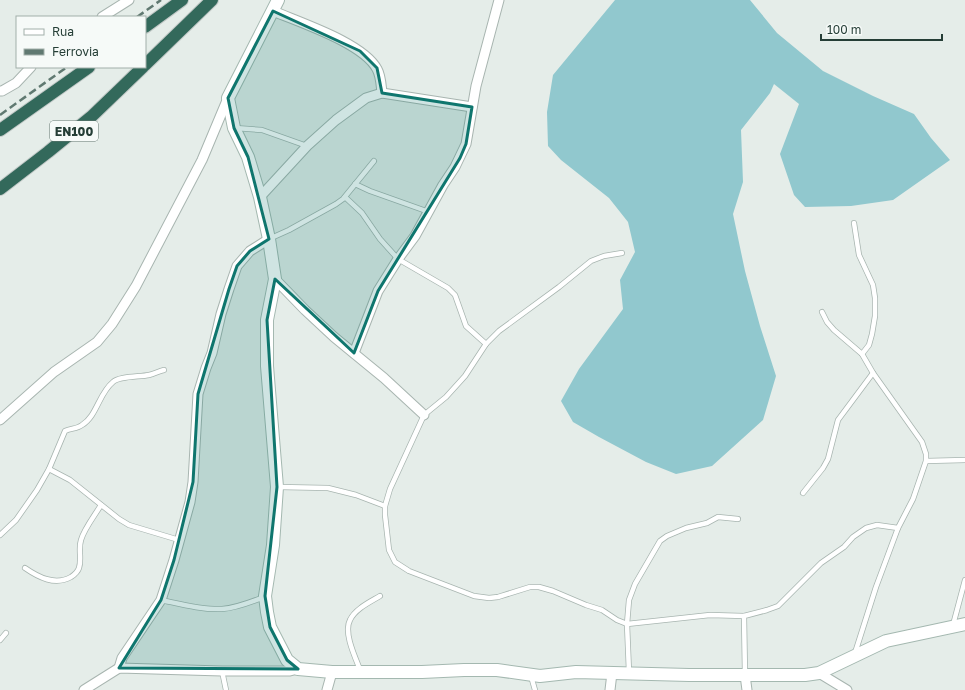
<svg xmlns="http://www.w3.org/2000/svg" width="965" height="690" font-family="'Golos Text',sans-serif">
  <rect width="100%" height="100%" fill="#e5ede9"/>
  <polygon fill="#91c8ce" points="615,0 750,0 777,33 823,71 873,96 914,114 931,138 950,160 893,200 851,206 805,207 794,195 780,154 799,104 774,84 770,93 741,130 743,182 733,214 745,271 760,326 776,376 763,420 712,466 676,474 646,462 599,437 573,422 561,401 579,369 623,309 620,280 635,252 628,222 609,198 561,160 548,146 547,112 553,75"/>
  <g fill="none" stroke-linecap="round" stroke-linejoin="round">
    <defs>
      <g id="lane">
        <polyline points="235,128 262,130 307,146"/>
        <polyline points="355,184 370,191 429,212"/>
        <polyline points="345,197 362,213 380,239 398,259 448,288 455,295 466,326 486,344"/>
        <polyline points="854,223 859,255 873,285 875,298 875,316 872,334 869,345 862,354"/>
        <polyline points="269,239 289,230 336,204 343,199 374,161"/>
        <polyline points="622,253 604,256 591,261 559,287 499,331 486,344 465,376 446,397 424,415 390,489 385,506 385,515 389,550 395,562 409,571 474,596 489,598 498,597 530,587 539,587 553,591 586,605 602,610 617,620 627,624 710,615 744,616"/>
        <polyline points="822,312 827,322 834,330 862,354 873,373 922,442 926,454 926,461 913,499 898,528 876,587 855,653"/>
        <polyline points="926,461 965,460"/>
        <polyline points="49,469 70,480 119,519 129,525 179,540"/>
        <polyline points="279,487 328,488 356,495 385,506"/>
        <polyline points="803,493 823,468 828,459 838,420 873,373"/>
        <path d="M0,535L16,520L37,490L49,469L65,431C71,428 77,429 82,425C97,416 99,393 113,382C119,376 140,377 149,375C154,374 159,371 164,370"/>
        <path d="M25,568C38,577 55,586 71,577C74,575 78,571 79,568C82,559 78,549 81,540C84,529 95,515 101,505"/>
        <path d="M161,600C180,604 202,610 222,609C237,608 251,602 264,597"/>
        <polyline points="953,625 965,580"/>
        <polyline points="0,640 6,633"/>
        <polyline points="222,671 226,690"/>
        <path d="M361,672C356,659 343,633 350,620C355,609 370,602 380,596"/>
        <polyline points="629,672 627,624 629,600 635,584 660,541 667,536 686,528 707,523 718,517 738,519"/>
        <polyline points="745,675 744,616 767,610 778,606 821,563 844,547 853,537 866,528 877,525 898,528"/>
        <polyline points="531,676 535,690"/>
      </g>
      <g id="street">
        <path d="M273,11C301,23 363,43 377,69C381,76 381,85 382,93"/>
        <polyline points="102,17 129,0"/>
        <polyline points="0,91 2,91 16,83 31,67"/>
        <polyline points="260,197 307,146 336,120 366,98 382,93 472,107"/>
        <polyline points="275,279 305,310 334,337 384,378 424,415"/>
        <polyline points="354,353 378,291 398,259 415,236 443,185 455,167 466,144 476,86 499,0"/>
        <polyline points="0,420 54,372 97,342 112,324 136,286 202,160 228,98"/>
        <polyline points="119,668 122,658 161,600 174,560 190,502 193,482 198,394 206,368 212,353 221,314 229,289 237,266 250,251 269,239"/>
        <polyline points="819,673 847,690"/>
        <polyline points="745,675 747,690"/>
        <polyline points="84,690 119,668 222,671 290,671 298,669"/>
        <polyline points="327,690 332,672"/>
        <polyline points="610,690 612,673"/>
      </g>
      <polyline id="secondary" points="278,0 228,98 234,128 248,157 260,197 269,239 275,279 267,320 267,366 277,487 273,545 265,596 267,612 270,627 287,660 298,669 332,672 422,672 464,670 497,670 540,676 576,672 689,675 805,675 819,673 886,641 965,624"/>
      <g id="highway">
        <polyline points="145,27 182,0"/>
        <polyline points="145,65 212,0"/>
        <polyline points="0,130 89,67"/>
        <polyline points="0,189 48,152 91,117 143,67"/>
      </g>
    </defs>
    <use href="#lane" stroke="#a8b5b0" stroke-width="6"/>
    <use href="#street" stroke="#a8b5b0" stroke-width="11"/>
    <use href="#secondary" stroke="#a4b8b0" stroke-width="14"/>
    <use href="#highway" stroke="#c2c9c7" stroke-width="14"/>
    <use href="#lane" stroke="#fff" stroke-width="4.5"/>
    <use href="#street" stroke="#fff" stroke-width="9"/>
    <use href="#secondary" stroke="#fff" stroke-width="12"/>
    <use href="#highway" stroke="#33695b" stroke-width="12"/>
    <g stroke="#607971" stroke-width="2.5" stroke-dasharray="8 4" stroke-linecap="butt">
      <polyline points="137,17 161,0"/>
      <polyline points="0,115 67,67"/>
    </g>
  </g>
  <path fill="#0f766e" fill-opacity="0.2" stroke="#0f766e" stroke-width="3" stroke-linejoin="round" d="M273,11L360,51L377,68L382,93L472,107L466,144L460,158L378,291L354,353L275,279L267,320L277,487L265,596L270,627L287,660L298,669L119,668L161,600L174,560L193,482L198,394L229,289L237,266L250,251L269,239L248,157L234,128L228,98Z"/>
  <g text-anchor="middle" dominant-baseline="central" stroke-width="3" stroke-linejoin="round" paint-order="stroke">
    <rect fill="#f6faf8" stroke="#647670" stroke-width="1" x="50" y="121" width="48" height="20" rx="3"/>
    <g font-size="12" font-weight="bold" fill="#253e36">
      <text x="74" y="131">EN100</text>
    </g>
  </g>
  <rect x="16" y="16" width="130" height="52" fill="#f6faf8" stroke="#a2afaa"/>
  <rect x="24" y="29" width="20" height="6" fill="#ffffff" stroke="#a2afaa"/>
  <text x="52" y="36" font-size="12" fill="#253e36">Rua</text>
  <rect x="24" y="49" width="20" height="6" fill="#607971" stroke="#a2afaa"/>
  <text x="52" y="56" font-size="12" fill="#253e36">Ferrovia</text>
  <path d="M821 34v6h121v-6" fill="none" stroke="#253e36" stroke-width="2"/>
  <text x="827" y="34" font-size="12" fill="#253e36" stroke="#f6faf8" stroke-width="3" paint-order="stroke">100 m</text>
</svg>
